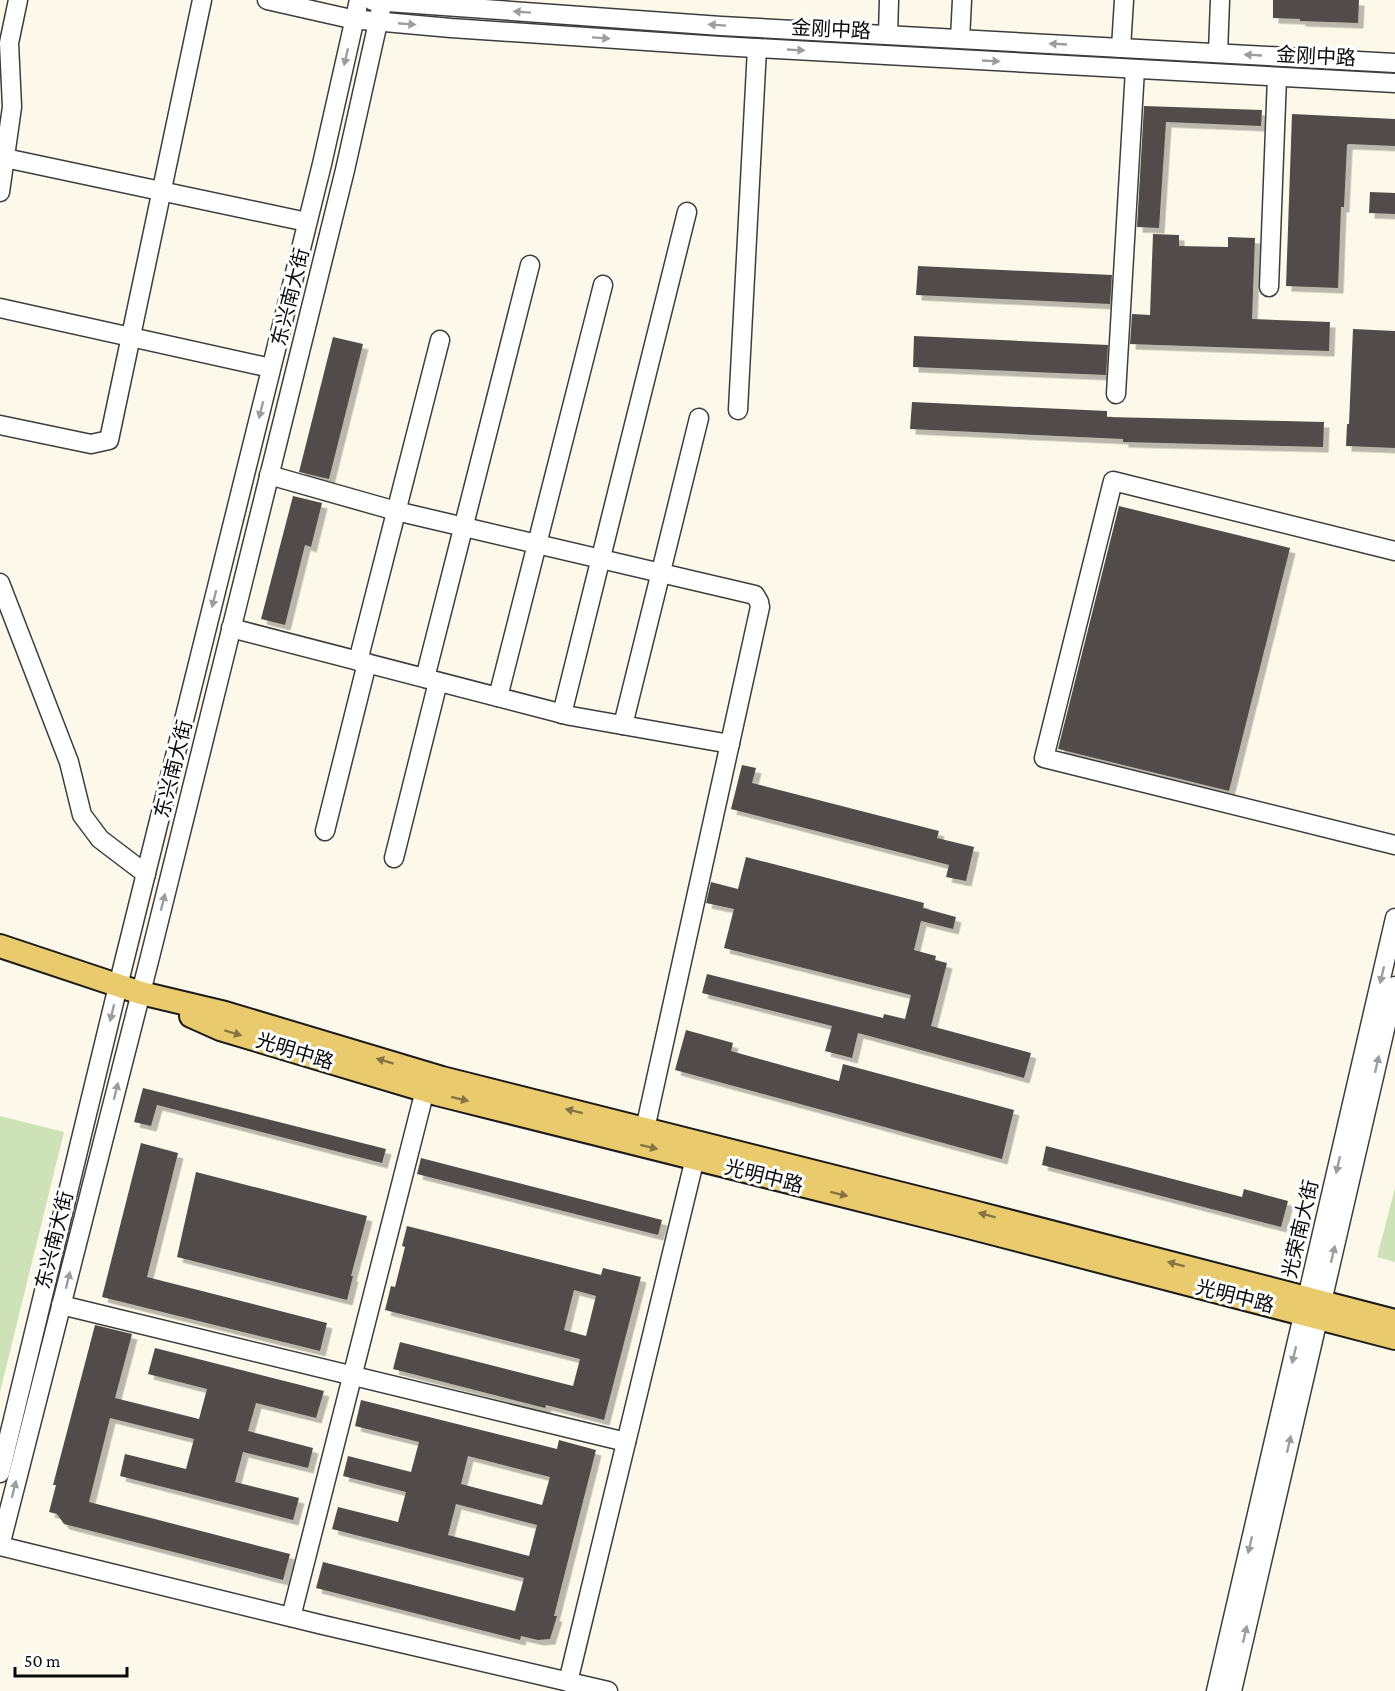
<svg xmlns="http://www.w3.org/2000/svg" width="1395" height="1691" font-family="'Crimson Pro','Noto Sans SC',serif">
  <defs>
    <filter id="shadow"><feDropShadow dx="5.5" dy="5.5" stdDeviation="0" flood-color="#0004"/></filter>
  </defs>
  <rect width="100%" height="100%" fill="#fdf9ea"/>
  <g fill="#cee2b8">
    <polygon points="0,1116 64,1132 0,1392"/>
    <polygon points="1395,1188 1395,1262 1377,1257"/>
  </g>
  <g fill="#514c48" fill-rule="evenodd" filter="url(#shadow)">
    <polygon points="1273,0 1359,0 1358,23 1300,21 1300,19 1273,18"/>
    <polygon points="1144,106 1262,110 1261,126 1166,122 1159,228 1137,227"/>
    <polygon points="1292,114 1395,119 1395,146 1348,144 1347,145 1344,207 1341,207 1338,288 1286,286"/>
    <polygon points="1370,192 1395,193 1395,214 1369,213"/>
    <polygon points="1153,234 1179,235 1179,246 1228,247 1228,237 1255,238 1252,319 1330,322 1329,351 1130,344 1132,314 1150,315"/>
    <polygon points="918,266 1112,275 1110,304 916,295"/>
    <polygon points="1353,329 1395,331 1395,448 1346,446 1347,424 1349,424"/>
    <polygon points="914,336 1108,345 1106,375 913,367"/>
    <polygon points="333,337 363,344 329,479 299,472"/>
    <polygon points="912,402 1107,411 1107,417 1324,422 1323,447 1123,442 1123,439 910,429"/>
    <polygon points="293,496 322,503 311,547 305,545 285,625 261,619"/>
    <polygon points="1119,506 1290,548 1229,791 1058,749"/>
    <polygon points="742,765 756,768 752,783 939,831 937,838 974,847 966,881 946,877 949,865 731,809"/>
    <polygon points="746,857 924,903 923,908 956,917 953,929 921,921 914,950 936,956 935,960 947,963 931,1026 1031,1053 1024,1078 858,1033 852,1058 825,1051 832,1026 702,993 707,974 883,1018 884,1014 905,1019 911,995 724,948 734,909 706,903 711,882 738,889"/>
    <polygon points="686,1030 733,1043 731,1051 839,1081 843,1064 1014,1110 1002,1159 675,1070"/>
    <polygon points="143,1088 386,1149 382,1163 157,1105 151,1126 134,1122"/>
    <polygon points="141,1143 178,1153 147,1277 327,1323 320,1351 102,1297"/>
    <polygon points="1046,1146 1242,1197 1244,1189 1288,1201 1281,1227 1042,1165"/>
    <polygon points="421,1158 662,1220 658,1235 417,1174"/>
    <polygon points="196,1172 367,1216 351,1276 353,1276 347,1300 177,1257"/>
    <path d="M407,1226L601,1275L603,1268L641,1277L604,1420L546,1405L545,1408L393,1369L400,1342L573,1386L580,1359L385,1310L391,1286L395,1287L405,1247L402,1246ZM574,1290L596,1296L586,1336L564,1330Z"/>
    <polygon points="95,1325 132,1334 115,1398 199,1419 207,1389 148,1374 155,1348 324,1391 316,1418 256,1403 248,1431 313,1448 308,1468 243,1452 235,1482 299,1498 293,1520 120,1476 125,1454 186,1469 194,1439 110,1418 89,1502 290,1554 283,1580 64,1524 57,1514 49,1512 56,1485 53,1485"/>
    <path d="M361,1400L557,1449L559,1440L596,1450L554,1616H557L550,1639L538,1640L521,1636L520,1640L316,1588L323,1562L515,1611L524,1578L332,1529L338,1507L398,1522L406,1492L343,1476L348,1456L411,1472L419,1442L355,1426ZM468,1456L550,1477L542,1505L461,1484ZM456,1504L537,1525L529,1556L448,1535Z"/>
  </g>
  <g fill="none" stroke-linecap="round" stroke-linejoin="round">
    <defs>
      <g id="minor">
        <polyline points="267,0 351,19 451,28 720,46 1395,83"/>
        <polyline points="373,1 721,26 1395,63"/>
        <polyline points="888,35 889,0"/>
        <polyline points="960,39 962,0"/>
        <polyline points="1121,48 1124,0"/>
        <polyline points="1218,53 1220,0"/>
        <polyline points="5,158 307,222"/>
        <polyline points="0,192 12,107 9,43 18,0"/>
        <polyline points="1269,287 1277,77"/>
        <polyline points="0,308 271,368"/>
        <polyline points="1116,394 1135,69"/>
        <polyline points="738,410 757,48"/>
        <polyline points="0,425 91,444 109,440 202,0"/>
        <polyline points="269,475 396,511 755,595 759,602 760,607 645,1129"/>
        <polyline points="1395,551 1113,481 1044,758 1395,845"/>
        <polyline points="0,583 69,762 82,815 100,839 146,874"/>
        <polyline points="231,628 571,716 730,744"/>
        <polyline points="358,661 440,340"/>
        <polyline points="425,678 530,265"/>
        <polyline points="498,697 603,285"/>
        <polyline points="562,714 687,212"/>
        <polyline points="623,725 699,418"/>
        <polyline points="325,831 367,663"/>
        <polyline points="394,858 438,682"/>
        <polyline points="61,1305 626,1442"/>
        <polyline points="0,1473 118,986 322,164 359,0"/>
        <polyline points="0,1546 151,953 345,170 383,0"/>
        <polyline points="0,1546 323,1625 608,1691"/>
        <polyline points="291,1617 425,1090"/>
        <polyline points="568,1682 695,1158"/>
        <polyline points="1216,1691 1395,918"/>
        <polyline points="1232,1691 1395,986"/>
      </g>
      <g id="major">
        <polyline points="0,946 141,993 225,1013 442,1078 958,1208 1395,1321"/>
        <polyline points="191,1016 220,1029 437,1094 953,1223 1395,1338"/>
      </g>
    </defs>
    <use href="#minor" stroke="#3d3d3d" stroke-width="21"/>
    <use href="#major" stroke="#1b1b1b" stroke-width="26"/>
    <use href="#minor" stroke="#fff" stroke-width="18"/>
    <use href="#major" stroke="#e9cb6e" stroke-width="22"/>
  </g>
  <defs><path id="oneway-solid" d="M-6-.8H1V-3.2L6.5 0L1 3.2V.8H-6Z" transform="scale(1.5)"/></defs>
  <g fill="#9d9d9d">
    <use href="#oneway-solid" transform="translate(522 12) rotate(-176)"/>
    <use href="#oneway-solid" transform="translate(407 24) rotate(5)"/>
    <use href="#oneway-solid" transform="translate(717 25) rotate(-176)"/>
    <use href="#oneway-solid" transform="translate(601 38) rotate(4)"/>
    <use href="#oneway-solid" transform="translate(1058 44) rotate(-177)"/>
    <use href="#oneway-solid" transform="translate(796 50) rotate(3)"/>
    <use href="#oneway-solid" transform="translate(1253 55) rotate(-177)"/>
    <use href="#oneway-solid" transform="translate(346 57) rotate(103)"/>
    <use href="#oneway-solid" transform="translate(991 61) rotate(3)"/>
    <use href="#oneway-solid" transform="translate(261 410) rotate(104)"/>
    <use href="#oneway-solid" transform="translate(214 599) rotate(104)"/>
    <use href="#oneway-solid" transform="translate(163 902) rotate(-76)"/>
    <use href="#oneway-solid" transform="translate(1382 975) rotate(103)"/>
    <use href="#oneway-solid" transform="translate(112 1013) rotate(104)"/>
    <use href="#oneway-solid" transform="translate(1377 1064) rotate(-77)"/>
    <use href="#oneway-solid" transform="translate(116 1091) rotate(-76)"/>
    <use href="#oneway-solid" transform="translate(1338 1165) rotate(103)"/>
    <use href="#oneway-solid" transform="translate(1333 1254) rotate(-77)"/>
    <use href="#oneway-solid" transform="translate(68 1280) rotate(-76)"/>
    <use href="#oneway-solid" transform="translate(1294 1355) rotate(103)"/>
    <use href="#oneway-solid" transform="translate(1289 1444) rotate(-77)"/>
    <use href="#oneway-solid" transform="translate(14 1489) rotate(-76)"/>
    <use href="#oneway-solid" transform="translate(1250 1545) rotate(103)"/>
    <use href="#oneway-solid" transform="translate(1245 1634) rotate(-77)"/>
  </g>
  <g fill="#857441">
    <use href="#oneway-solid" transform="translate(233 1033) rotate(17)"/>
    <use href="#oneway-solid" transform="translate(385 1061) rotate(-163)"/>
    <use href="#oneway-solid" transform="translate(460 1099) rotate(14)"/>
    <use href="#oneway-solid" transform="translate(574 1111) rotate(-166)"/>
    <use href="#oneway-solid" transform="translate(649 1147) rotate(14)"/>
    <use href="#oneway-solid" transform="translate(839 1194) rotate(14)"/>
    <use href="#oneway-solid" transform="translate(987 1215) rotate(-165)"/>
    <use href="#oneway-solid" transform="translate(1176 1264) rotate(-165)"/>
  </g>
  <g text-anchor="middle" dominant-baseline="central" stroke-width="6" stroke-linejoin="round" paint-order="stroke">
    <g font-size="20" fill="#0a0a0a" stroke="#fff">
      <text transform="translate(831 29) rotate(3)">金刚中路</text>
      <text transform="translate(1316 56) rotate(3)">金刚中路</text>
      <text transform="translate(290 297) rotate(-76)">东兴南大街</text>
      <text transform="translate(173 769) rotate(-76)">东兴南大街</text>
      <text transform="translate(295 1051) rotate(17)">光明中路</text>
      <text transform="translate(764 1176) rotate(14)">光明中路</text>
      <text transform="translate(1300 1229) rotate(-77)">光荣南大街</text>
      <text transform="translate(54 1240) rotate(-76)">东兴南大街</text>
      <text transform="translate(1235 1296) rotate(14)">光明中路</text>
    </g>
  </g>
  <path d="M15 1667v9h112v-9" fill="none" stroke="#0a0a0a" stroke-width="3"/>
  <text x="24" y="1667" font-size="18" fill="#0a0a0a" stroke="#ffffff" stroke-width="4.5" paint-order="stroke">50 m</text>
</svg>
